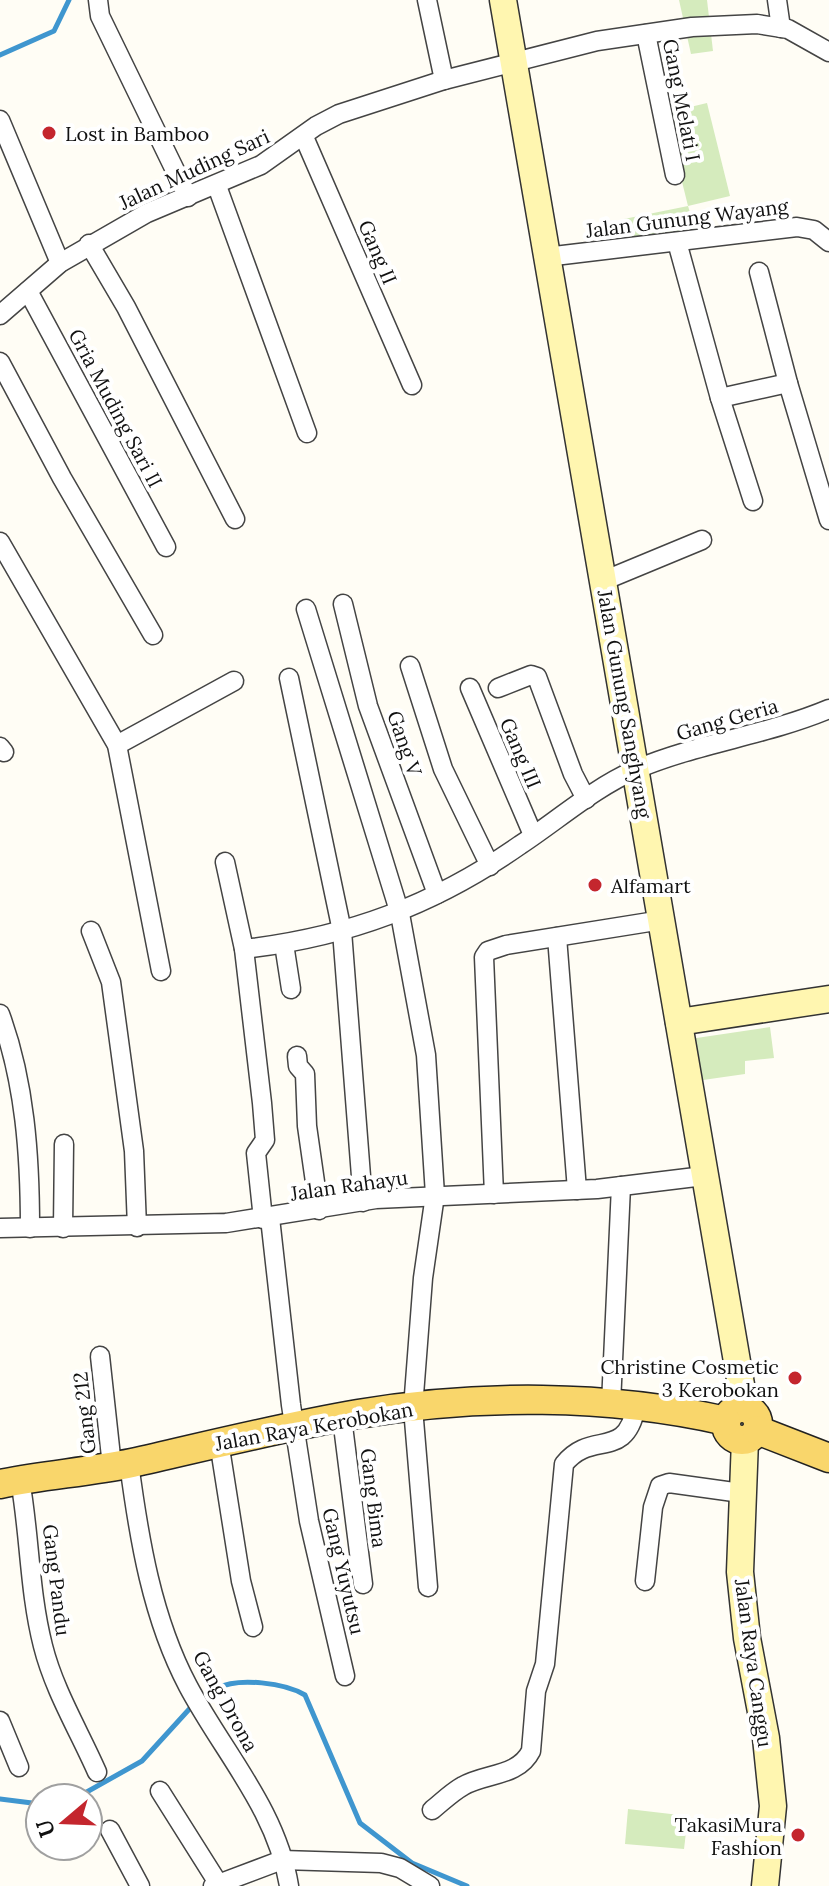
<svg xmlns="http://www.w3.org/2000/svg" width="829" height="1886" font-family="Lora,serif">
  <rect width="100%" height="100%" fill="#fffdf5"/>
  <g fill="#d5ebbd">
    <polygon points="679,0 707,0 713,51 691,54"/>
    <polygon points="707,103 730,196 688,206 700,246 636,256 624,219 688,206 665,113"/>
    <polygon points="770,1027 774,1058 745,1061 745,1074 689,1082 683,1040"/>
    <polygon points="628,1809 688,1816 684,1849 625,1844"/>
  </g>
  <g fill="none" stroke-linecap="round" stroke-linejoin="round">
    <g stroke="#3f96cf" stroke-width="5">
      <polyline points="0,55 54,31 69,0"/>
      <path d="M201,1699C206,1696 211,1690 217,1688C239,1677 285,1683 305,1695L360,1823L412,1863L467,1886"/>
      <polyline points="76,1798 142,1761 193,1705"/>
      <polyline points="0,1799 40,1804"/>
    </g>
    <defs>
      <g id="street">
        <polyline points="98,0 100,16 188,197"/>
        <polyline points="427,0 444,80"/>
        <polyline points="777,0 781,28"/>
        <polyline points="646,34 675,175"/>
        <polyline points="0,120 60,263"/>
        <polyline points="304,137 412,385"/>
        <polyline points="217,186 307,433"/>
        <polyline points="677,242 720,398 753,501"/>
        <polyline points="89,244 126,307 235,519"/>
        <polyline points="546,257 797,227 814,230 829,242"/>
        <polyline points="28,291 166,547"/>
        <polyline points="0,315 60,263 147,213 261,165 316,126 339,114 444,80 597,41 692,27 757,24 788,29 829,52"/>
        <polyline points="0,362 62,478 153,635"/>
        <polyline points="788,383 829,520"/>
        <polyline points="720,398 788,383 759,272"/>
        <polyline points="0,542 117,745 161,971"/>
        <polyline points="603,581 702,540"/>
        <polyline points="343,604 368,706 437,894"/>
        <polyline points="306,609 400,914 426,1055 435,1195 423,1278 413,1408 428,1587"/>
        <polyline points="410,666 443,769 490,866"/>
        <polyline points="289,678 342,931 363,1202"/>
        <polyline points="470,688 533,835"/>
        <polyline points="498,688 531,675 537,677 573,774 586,799"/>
        <polyline points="117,745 234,681"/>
        <polyline points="0,747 4,752"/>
        <polyline points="225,862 244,949 262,1103 265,1140 256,1153 263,1219"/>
        <polyline points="91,931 111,982 134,1151 137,1227"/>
        <polyline points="557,937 577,1190"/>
        <polyline points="284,944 291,989"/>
        <path d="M244,949C348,937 434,905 520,845C558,820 595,787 637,769C699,743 767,735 829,709"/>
        <path d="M0,1014C25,1082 30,1156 30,1228"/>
        <polyline points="297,1056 298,1066 305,1074 307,1126 319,1210"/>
        <polyline points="494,1194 484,957 488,951 506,945 662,920"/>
        <polyline points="270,1218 291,1405 309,1521 345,1676"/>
        <polyline points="0,1228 226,1223 376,1199 597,1189 704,1176"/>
        <polyline points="63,1228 64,1144"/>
        <polyline points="100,1356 112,1466"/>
        <polyline points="611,1404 621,1186"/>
        <polyline points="342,1418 363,1584"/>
        <polyline points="219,1442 241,1581 253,1627"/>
        <path d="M129,1463C139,1539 152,1618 188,1686C223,1752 277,1810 289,1886"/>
        <path d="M20,1480C30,1536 29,1591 43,1646C54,1690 79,1731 97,1772"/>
        <polyline points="645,1581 653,1507 660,1486 669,1483 741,1493"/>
        <polyline points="0,1721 19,1767"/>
        <polyline points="160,1791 218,1883"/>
        <path d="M432,1810C442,1802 452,1792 463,1786C485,1773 518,1777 531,1751L536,1691L545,1664L564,1464C592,1429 625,1462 636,1407"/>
        <polyline points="110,1830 140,1886"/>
        <polyline points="213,1886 282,1860 381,1863 400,1868 430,1886"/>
      </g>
      <g id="secondary">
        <polyline points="503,0 745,1408"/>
        <polyline points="679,1022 829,999"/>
        <polyline points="745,1440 740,1572 747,1638 766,1738 773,1806 765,1886"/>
      </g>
      <g id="primary">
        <circle cx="742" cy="1424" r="16"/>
        <polyline points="757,1430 829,1458"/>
        <path d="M0,1484C44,1475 88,1472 132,1463C207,1446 282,1427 358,1414C477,1394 608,1394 726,1421"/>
      </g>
    </defs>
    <use href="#street" stroke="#444" stroke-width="21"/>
    <use href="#secondary" stroke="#333" stroke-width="29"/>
    <use href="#primary" stroke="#222" stroke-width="31"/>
    <use href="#street" stroke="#fff" stroke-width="18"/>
    <use href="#secondary" stroke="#fff6b0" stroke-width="26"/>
    <use href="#primary" stroke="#f9d66b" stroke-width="28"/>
  </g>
  <g fill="#c4262e" stroke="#fff" stroke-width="3">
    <circle cx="49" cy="133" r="8"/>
    <circle cx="595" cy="885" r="8"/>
    <circle cx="795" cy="1378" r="8"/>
    <circle cx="798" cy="1835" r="8"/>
  </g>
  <g text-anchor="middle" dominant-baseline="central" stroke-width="8" stroke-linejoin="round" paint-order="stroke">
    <g font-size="20" fill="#111" stroke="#fff">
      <text transform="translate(682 100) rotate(79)">Gang Melati I</text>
      <text transform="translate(194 169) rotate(-25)">Jalan Muding Sari</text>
      <text transform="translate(687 218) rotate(-7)">Jalan Gunung Wayang</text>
      <text transform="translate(378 252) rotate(67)">Gang II</text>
      <text transform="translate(116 408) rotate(62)">Gria Muding Sari II</text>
      <text transform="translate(625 704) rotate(80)">Jalan Gunung Sanghyang</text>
      <text transform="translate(727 719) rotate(-16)">Gang Geria</text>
      <text transform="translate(405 743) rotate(71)">Gang V</text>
      <text transform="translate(521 753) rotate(67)">Gang III</text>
      <text transform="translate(349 1185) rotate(-8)">Jalan Rahayu</text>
      <text transform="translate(84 1413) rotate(-96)">Gang 212</text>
      <text transform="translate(314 1426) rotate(-10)">Jalan Raya Kerobokan</text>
      <text transform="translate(374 1498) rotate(83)">Gang Bima</text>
      <text transform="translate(344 1571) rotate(77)">Gang Yuyutsu</text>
      <text transform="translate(57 1580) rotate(83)">Gang Pandu</text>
      <text transform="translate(754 1663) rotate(82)">Jalan Raya Canggu</text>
      <text transform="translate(226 1701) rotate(61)">Gang Drona</text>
    </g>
    <g font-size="20" fill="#111" stroke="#fff" text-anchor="start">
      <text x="65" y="133">Lost in Bamboo</text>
      <text x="611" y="885">Alfamart</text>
      <text x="779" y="1366" text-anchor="end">Christine Cosmetic<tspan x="779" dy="23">3 Kerobokan</tspan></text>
      <text x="782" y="1824" text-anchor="end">TakasiMura<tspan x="782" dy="23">Fashion</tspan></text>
    </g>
  </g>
  <g transform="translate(64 1822) rotate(251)"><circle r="38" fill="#ffffff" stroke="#a0a0a0" stroke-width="2"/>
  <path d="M0-6L14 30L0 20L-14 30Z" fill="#c4262e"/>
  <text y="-12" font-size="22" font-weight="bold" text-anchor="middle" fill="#111111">U</text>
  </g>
</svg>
